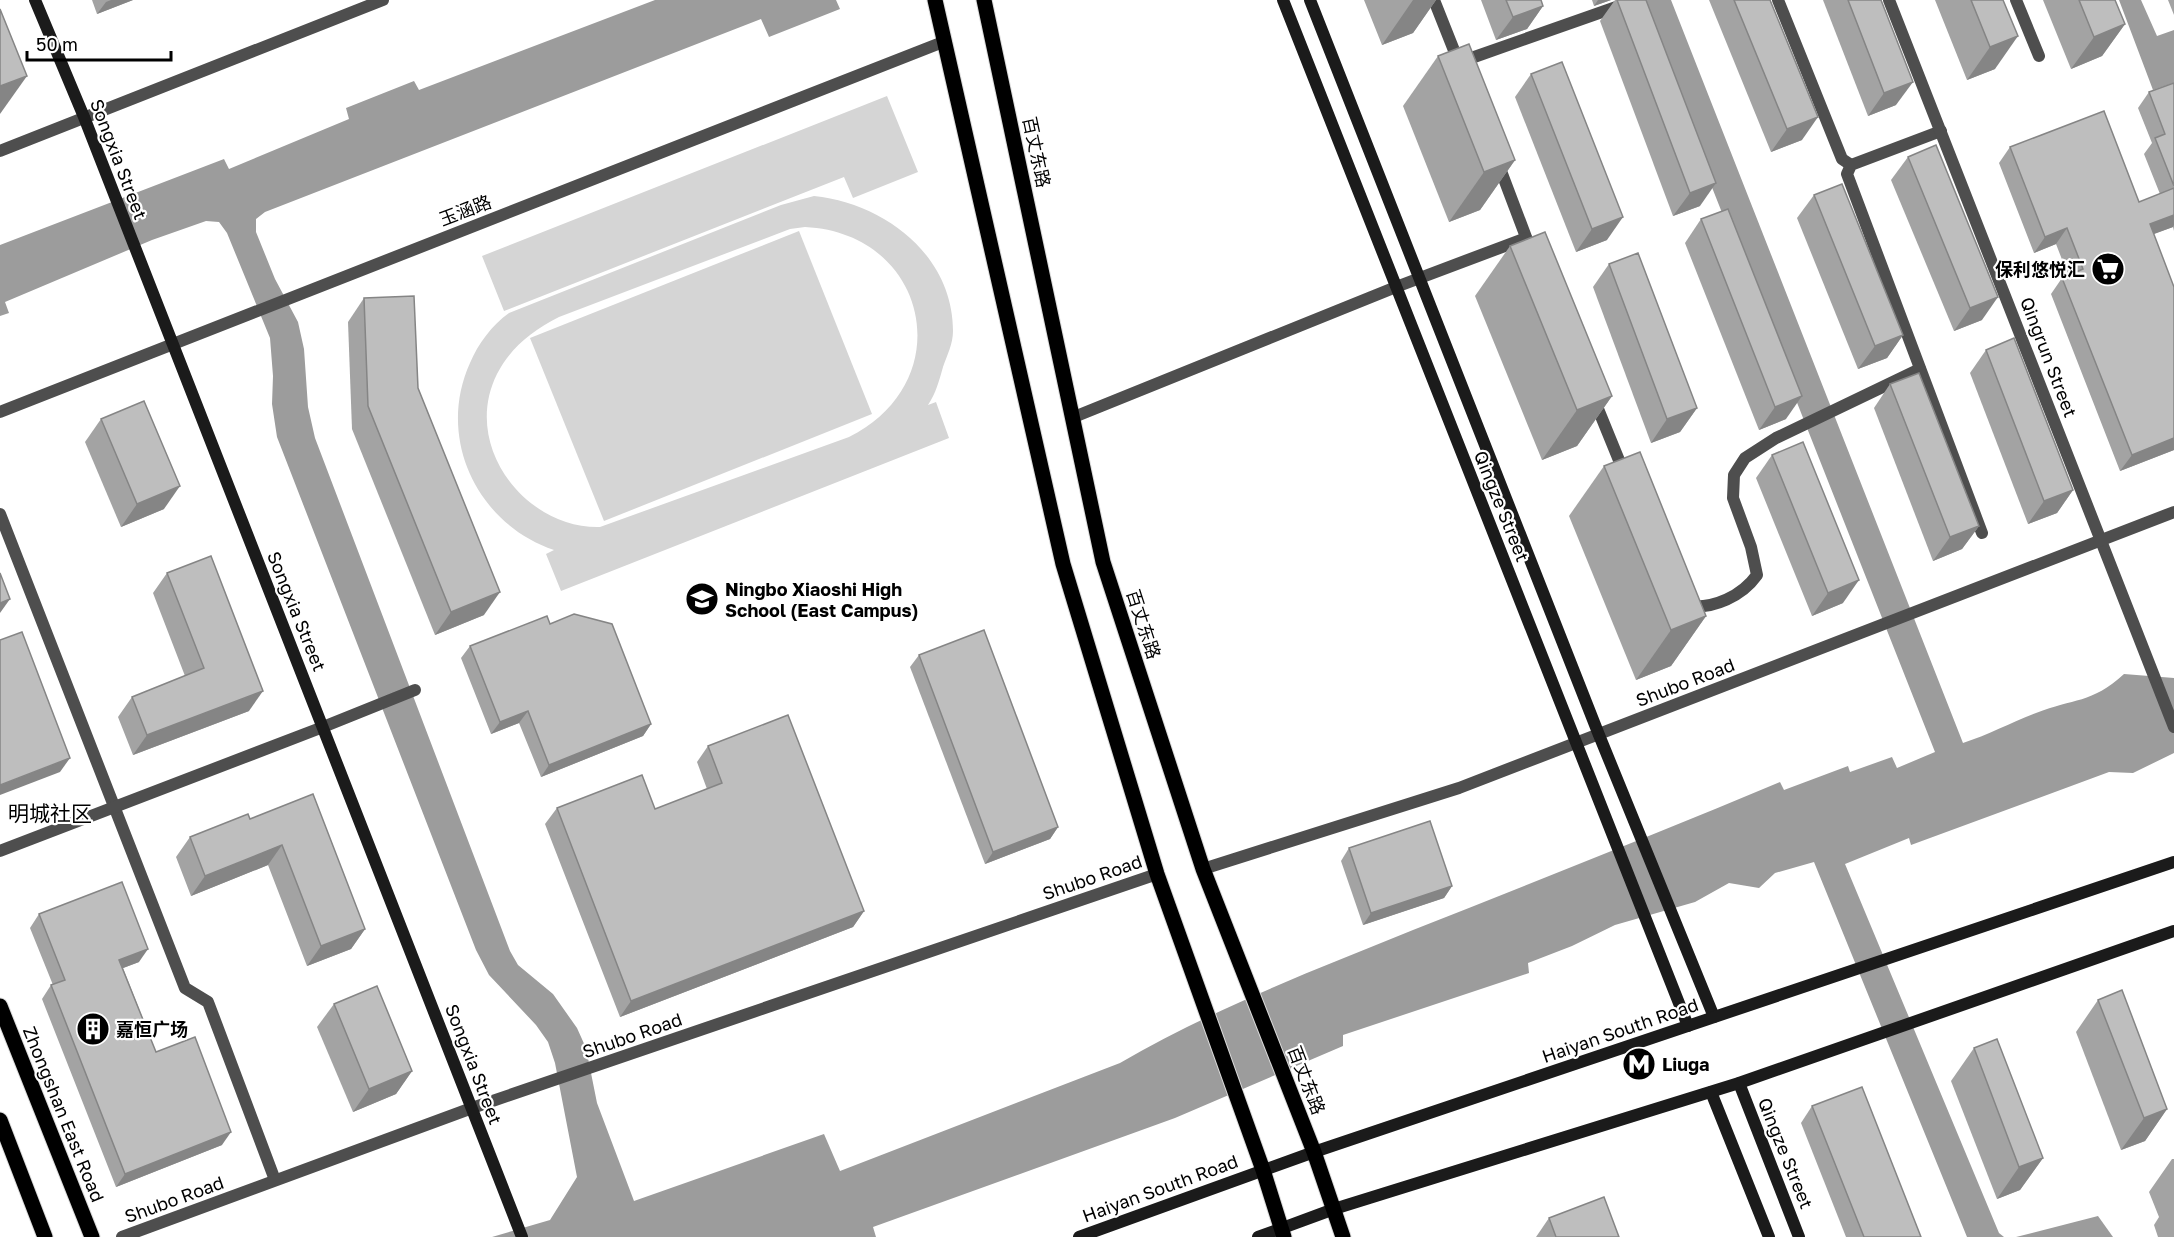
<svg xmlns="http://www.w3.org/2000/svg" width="2174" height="1237" font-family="'Golos Text','Noto Sans SC',sans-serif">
  <rect width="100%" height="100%" fill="#fff"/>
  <g fill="#d5d5d5" fill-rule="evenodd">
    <polygon points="887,96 918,172 853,198 844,177 504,311 482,256"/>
    <path d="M814,196C884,203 953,255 953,331C953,344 947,355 943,367C939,381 936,393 928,405L936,402L949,438L561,591L546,554L554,550C477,524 436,438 470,363C478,344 492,325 509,313L781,205ZM805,227C928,233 961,381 849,437L600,527C526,529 461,446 497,374C511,347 532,331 559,317L790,229Z"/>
    <polygon points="799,231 872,414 604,521 530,338"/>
  </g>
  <g fill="#9c9c9c">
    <path d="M655,0H836L840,9L769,37L761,19L265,212L256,219V232L275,279L298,322L304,349L308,407L315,438L510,951L518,965L553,994L577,1028L586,1048L597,1103L634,1201L824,1134L840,1171L1120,1063C1213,1009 1314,970 1413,930C1536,881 1659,833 1780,782L1784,790L1848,766L1850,772L1892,757L1897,768L1935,752L1638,0H1671L1963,743C1988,735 2012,722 2036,713C2074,698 2091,704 2124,674L2174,678V753L2133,773L2109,772L1911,845L1909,838L1845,864L1999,1233L2004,1237H1967L1814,862L1775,873L1759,888L1729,883L1695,902L1615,925L1572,946L1528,963L1529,973L1343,1035V1046L1175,1118L873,1227L876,1237H492L550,1220L577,1177L555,1063L548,1042L536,1025L489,975L476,950L277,437L272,404L273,376L270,338L227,233L219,222L206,221L152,240L5,302L9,313L0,316V245L224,159L229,169L349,119L346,108L414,81L419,90Z"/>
    <polygon points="2119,0 2141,0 2157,36 2174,30 2174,83 2153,90"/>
    <polygon points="2098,1216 2113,1237 2016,1237"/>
  </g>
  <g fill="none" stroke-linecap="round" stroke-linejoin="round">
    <defs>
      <g id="primary">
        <polyline points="935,0 1063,564 1157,874 1263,1170 1284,1237"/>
        <polyline points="984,0 1103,562 1203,869 1314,1152 1343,1237"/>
        <polyline points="0,1006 92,1237"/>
        <polyline points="0,1120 45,1237"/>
      </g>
    </defs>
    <use href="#primary" stroke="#dbdbdb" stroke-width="17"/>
    <g stroke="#4e4e4e" stroke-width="12">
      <polyline points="1434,0 1459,63"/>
      <polyline points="1778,0 1842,159 1851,165"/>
      <polyline points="2016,0 2039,56"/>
      <polyline points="1460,62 1636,0"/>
      <polyline points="1941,131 1851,165 1847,174 1982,533"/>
      <polyline points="1498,163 1532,253"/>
      <polyline points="1396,287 1526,238"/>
      <polyline points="1594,399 1625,475"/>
      <path d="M1688,606C1714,609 1742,596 1757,575L1751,547L1733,498L1734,475L1745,458L1776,438L1920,369"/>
      <polyline points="323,727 415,690"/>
    </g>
    <g stroke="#4e4e4e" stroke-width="12">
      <polyline points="1889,0 2174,727"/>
      <polyline points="0,151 383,0"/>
      <polyline points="0,412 943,42"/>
      <polyline points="1074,417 1396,287"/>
      <polyline points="0,514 185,988 208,1002 275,1180"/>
      <polyline points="0,851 323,727"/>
      <polyline points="1203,869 1459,788 2174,512"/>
      <polyline points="122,1237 472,1108 1157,874"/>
    </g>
    <g stroke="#1b1b1b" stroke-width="12">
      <polyline points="35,0 84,117 522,1237"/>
      <polyline points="1283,0 1688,1026"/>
      <polyline points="1310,0 1599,735 1714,1017"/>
      <polyline points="1739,1083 1799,1237"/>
      <polyline points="1711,1092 1769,1237"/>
      <polyline points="1079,1237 1314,1152 2174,862"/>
      <polyline points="1258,1237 1334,1209 1739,1083 2174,931"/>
    </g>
    <use href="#primary" stroke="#000" stroke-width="15"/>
  </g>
  <g fill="#a3a3a3">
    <polygon points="92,0 133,0 97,14"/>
    <polygon points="1364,0 1436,0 1413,33 1382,45"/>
    <polygon points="1481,0 1541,0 1543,6 1527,29 1496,40"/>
    <polygon points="1592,0 1611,0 1594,6"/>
    <polygon points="1615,0 1646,0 1700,206 1673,216 1600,21"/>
    <polygon points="1709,0 1770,0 1802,140 1771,152"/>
    <polygon points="1823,0 1881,0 1896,105 1868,116"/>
    <polygon points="1935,0 2003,0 1995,69 1967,80"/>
    <polygon points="2043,0 2115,0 2125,24 2102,56 2071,69"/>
    <polygon points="2168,0 2174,0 2174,15"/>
    <polygon points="1438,56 1515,160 1480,210 1449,222 1403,106"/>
    <polygon points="1531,74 1607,240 1576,252 1515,97"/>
    <polygon points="2174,83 2174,231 2173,227 2153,234 2174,287 2174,450 2120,471 2051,294 2062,278 2068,275 2056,244 2034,253 1999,163 2010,147 2139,202 2160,194 2144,154 2152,143 2138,108 2149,92"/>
    <polygon points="1908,157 1982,320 1954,331 1891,180"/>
    <polygon points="1814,195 1903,335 1887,358 1858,369 1797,218"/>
    <polygon points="1701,219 1786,419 1759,430 1685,243"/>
    <polygon points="1510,246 1612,396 1577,446 1542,460 1475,296"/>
    <polygon points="1609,264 1697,408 1680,432 1651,443 1593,287"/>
    <polygon points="364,298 418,388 484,615 435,635 352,429 348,322"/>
    <polygon points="1986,350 2073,490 2057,513 2028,524 1970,373"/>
    <polygon points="1890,384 1979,526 1962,549 1933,561 1874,408"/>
    <polygon points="101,419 164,509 121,527 85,442"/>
    <polygon points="1772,455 1843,603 1812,616 1756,478"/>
    <polygon points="1604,466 1706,616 1671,666 1636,680 1569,516"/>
    <polygon points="167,573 249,711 133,755 118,717 132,697 185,676 153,593"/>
    <polygon points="550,624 651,724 643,736 541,777 519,723 491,734 461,658 470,646"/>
    <polygon points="919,655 1058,827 1050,839 985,864 910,667"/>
    <polygon points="708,746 864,911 853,927 620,1017 545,824 557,808 655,809 707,789 697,762"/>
    <polygon points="313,794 365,929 351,949 307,966 268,865 191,896 176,857 190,837 250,819"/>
    <polygon points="1349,848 1452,886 1444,898 1363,925 1341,861"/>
    <polygon points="39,914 139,962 123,968 156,1052 222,1145 116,1187 42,999 51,985 53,985 30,928"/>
    <polygon points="2098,1000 2167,1109 2145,1141 2121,1150 2076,1032"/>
    <polygon points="334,1004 412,1071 396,1094 353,1112 317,1027"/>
    <polygon points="1974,1048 2043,1158 2020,1190 1997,1199 1951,1081"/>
    <polygon points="1812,1106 1921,1237 1846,1237 1801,1123"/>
    <polygon points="2172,1159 2174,1159 2174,1237 2158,1237 2154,1225 2159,1217 2149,1192"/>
    <polygon points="1549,1218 1619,1237 1536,1237"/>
  </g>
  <g fill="#858585">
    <polygon points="111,0 133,0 97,14 106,2"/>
    <polygon points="1413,0 1436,0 1413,33 1382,45"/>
    <polygon points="1598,0 1611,0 1594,6"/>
    <polygon points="1543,6 1527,29 1496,40 1513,17"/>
    <polygon points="2125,24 2102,56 2071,69 2094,37"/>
    <polygon points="2018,36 1995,69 1967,80 1990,47"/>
    <polygon points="27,76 0,114 0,86"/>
    <polygon points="1913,82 1896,105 1868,116 1884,93"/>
    <polygon points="1818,117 1802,140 1771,152 1787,129"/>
    <polygon points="1515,160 1480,210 1449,222 1484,172"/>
    <polygon points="1716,183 1700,206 1673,216 1690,193"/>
    <polygon points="2174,215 2174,225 2173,227 2138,240 2150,224"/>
    <polygon points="1623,217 1607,240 1576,252 1592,229"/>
    <polygon points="2067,228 2056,244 2034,253 2045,237"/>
    <polygon points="1998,297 1982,320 1954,331 1970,308"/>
    <polygon points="1903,335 1887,358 1858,369 1875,346"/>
    <polygon points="1612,396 1577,446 1542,460 1577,410"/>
    <polygon points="1802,396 1786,419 1759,430 1775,407"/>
    <polygon points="1697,408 1680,432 1651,443 1667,419"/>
    <polygon points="2174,438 2174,450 2120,471 2132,455"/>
    <polygon points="180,486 164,509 121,527 137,504"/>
    <polygon points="2073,490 2057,513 2028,524 2044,501"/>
    <polygon points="1979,526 1962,549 1933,561 1950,537"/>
    <polygon points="1859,580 1843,603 1812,616 1828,593"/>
    <polygon points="500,592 484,615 435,635 451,612"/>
    <polygon points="10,599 0,613 0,603"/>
    <polygon points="1706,616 1671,666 1636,680 1671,630"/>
    <polygon points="263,691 249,711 133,755 147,735"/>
    <polygon points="528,711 519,723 491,734 500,722"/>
    <polygon points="651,724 643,736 541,777 549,765"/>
    <polygon points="70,758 60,772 0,795 0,785"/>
    <polygon points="1058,827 1050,839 985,864 993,852"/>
    <polygon points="282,845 268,865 191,896 205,876"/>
    <polygon points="1452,886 1444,898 1363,925 1371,913"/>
    <polygon points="864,911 853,927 620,1017 631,1001"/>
    <polygon points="365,929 351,949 307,966 321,946"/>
    <polygon points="148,949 139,962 110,973 119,960"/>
    <polygon points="412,1071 396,1094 353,1112 369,1089"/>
    <polygon points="2167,1109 2145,1141 2121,1150 2144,1118"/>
    <polygon points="231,1132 222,1145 116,1187 125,1174"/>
    <polygon points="2043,1158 2020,1190 1997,1199 2019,1167"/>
  </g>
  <g fill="#bebebe" stroke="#858585" stroke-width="1.5">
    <polygon points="1506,0 1541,0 1543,6 1513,17"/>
    <polygon points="1617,0 1646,0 1716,183 1690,193"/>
    <polygon points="1734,0 1770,0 1818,117 1787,129"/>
    <polygon points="1848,0 1881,0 1913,82 1884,93"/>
    <polygon points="1971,0 2003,0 2018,36 1990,47"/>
    <polygon points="2079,0 2115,0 2125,24 2094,37"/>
    <polygon points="0,9 27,76 0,86"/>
    <polygon points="1469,44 1515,160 1484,172 1438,56"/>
    <polygon points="1562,62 1623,217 1592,229 1531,74"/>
    <polygon points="2174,83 2174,186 2155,138 2165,134 2149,92"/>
    <polygon points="2104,111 2139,202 2174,188 2174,215 2150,224 2174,287 2174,438 2132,455 2062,278 2083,269 2067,228 2045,237 2010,147"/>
    <polygon points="1936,145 1998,297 1970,308 1908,157"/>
    <polygon points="1842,184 1903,335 1875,346 1814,195"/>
    <polygon points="1728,209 1802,396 1775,407 1701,219"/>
    <polygon points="1545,232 1612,396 1577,410 1510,246"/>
    <polygon points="1638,253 1697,408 1667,419 1609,264"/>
    <polygon points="414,296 418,388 500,592 451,612 368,406 364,298"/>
    <polygon points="2014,338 2073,490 2044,501 1986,350"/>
    <polygon points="1919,373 1979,526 1950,537 1890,384"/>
    <polygon points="144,401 180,486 137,504 101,419"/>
    <polygon points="1803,442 1859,580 1828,593 1772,455"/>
    <polygon points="1640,452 1706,616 1671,630 1604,466"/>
    <polygon points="211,556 263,691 147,735 132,697 204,668 167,573"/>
    <polygon points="0,573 10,599 0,603"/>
    <polygon points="574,614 612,624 651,724 549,765 528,711 500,722 470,646 547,616 550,624"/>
    <polygon points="984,630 1058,827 993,852 919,655"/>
    <polygon points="22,632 70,758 0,785 0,640"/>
    <polygon points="788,715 864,911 631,1001 557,808 642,775 655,809 722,783 708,746"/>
    <polygon points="313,794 365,929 321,946 282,845 205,876 190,837 248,814 250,819"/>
    <polygon points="1430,821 1452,886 1371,913 1349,848"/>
    <polygon points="122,882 148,949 119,960 156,1052 195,1037 231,1132 125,1174 51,985 65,980 39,914"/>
    <polygon points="377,986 412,1071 369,1089 334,1004"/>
    <polygon points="2122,990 2167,1109 2144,1118 2098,1000"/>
    <polygon points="1997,1039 2043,1158 2019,1167 1974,1048"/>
    <polygon points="1862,1087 1921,1237 1864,1237 1812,1106"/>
    <polygon points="1604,1197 1619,1237 1556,1237 1549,1218"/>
  </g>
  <defs>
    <symbol id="supermarket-disc" viewBox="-11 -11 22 22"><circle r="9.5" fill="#000" stroke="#fff"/><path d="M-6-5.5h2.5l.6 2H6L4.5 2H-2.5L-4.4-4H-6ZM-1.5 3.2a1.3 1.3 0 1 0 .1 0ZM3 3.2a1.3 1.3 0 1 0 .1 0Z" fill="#fff"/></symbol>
    <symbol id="school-disc" viewBox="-11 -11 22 22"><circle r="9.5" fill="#000" stroke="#fff"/><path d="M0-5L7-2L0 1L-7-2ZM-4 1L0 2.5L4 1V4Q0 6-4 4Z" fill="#fff"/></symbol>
    <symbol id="building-disc" viewBox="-11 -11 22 22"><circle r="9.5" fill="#000" stroke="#fff"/><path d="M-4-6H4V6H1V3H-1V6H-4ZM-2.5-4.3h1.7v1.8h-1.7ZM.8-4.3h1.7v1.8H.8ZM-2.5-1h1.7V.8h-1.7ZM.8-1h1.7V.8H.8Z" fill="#fff"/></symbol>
    <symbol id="metro-disc" viewBox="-11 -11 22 22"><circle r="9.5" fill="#000" stroke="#fff"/><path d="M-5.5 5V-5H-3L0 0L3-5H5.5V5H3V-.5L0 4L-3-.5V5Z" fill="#fff"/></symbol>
  </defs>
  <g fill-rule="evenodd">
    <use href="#supermarket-disc" x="2089" y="250" width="38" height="38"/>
    <use href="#school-disc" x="683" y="580" width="38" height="38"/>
    <use href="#building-disc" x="74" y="1010" width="38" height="38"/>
    <use href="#metro-disc" x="1620" y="1045" width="38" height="38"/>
  </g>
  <g text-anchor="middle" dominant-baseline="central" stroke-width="4.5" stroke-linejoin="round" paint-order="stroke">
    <g font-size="18" fill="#000" stroke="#fff">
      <text transform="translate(1037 152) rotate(78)">百丈东路</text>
      <text transform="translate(119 159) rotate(69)">Songxia Street</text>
      <text transform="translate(465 210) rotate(-21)">玉涵路</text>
      <text transform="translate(2049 357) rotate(69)">Qingrun Street</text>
      <text transform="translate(1502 506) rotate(68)">Qingze Street</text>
      <text transform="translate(297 611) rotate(68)">Songxia Street</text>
      <text transform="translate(1144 624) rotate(72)">百丈东路</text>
      <text transform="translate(1685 682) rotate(-21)">Shubo Road</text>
      <text transform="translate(1092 877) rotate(-19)">Shubo Road</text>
      <text transform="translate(1620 1030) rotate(-19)">Haiyan South Road</text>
      <text transform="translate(632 1035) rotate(-19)">Shubo Road</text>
      <text transform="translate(474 1064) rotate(69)">Songxia Street</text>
      <text transform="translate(1307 1080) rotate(69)">百丈东路</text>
      <text transform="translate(64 1114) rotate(68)">Zhongshan East Road</text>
      <text transform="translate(1786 1153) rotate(68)">Qingze Street</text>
      <text transform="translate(1160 1188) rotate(-20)">Haiyan South Road</text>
      <text transform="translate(174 1199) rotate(-20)">Shubo Road</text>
    </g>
    <g font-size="18" font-weight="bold" fill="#000" stroke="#fff" text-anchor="start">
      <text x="2085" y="269" text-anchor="end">保利悠悦汇</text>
      <text x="725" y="589">Ningbo Xiaoshi High<tspan x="725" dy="21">School (East Campus)</tspan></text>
      <text x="116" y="1029">嘉恒广场</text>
      <text x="1662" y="1064">Liuga</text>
    </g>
    <g font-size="21" fill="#000" stroke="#fff">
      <text x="50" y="813">明城社区</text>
    </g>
  </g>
  <path d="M27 51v9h144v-9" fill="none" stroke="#000000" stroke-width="3"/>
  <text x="36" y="51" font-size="18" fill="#000000" stroke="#ffffff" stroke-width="4.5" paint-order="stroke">50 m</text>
</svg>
